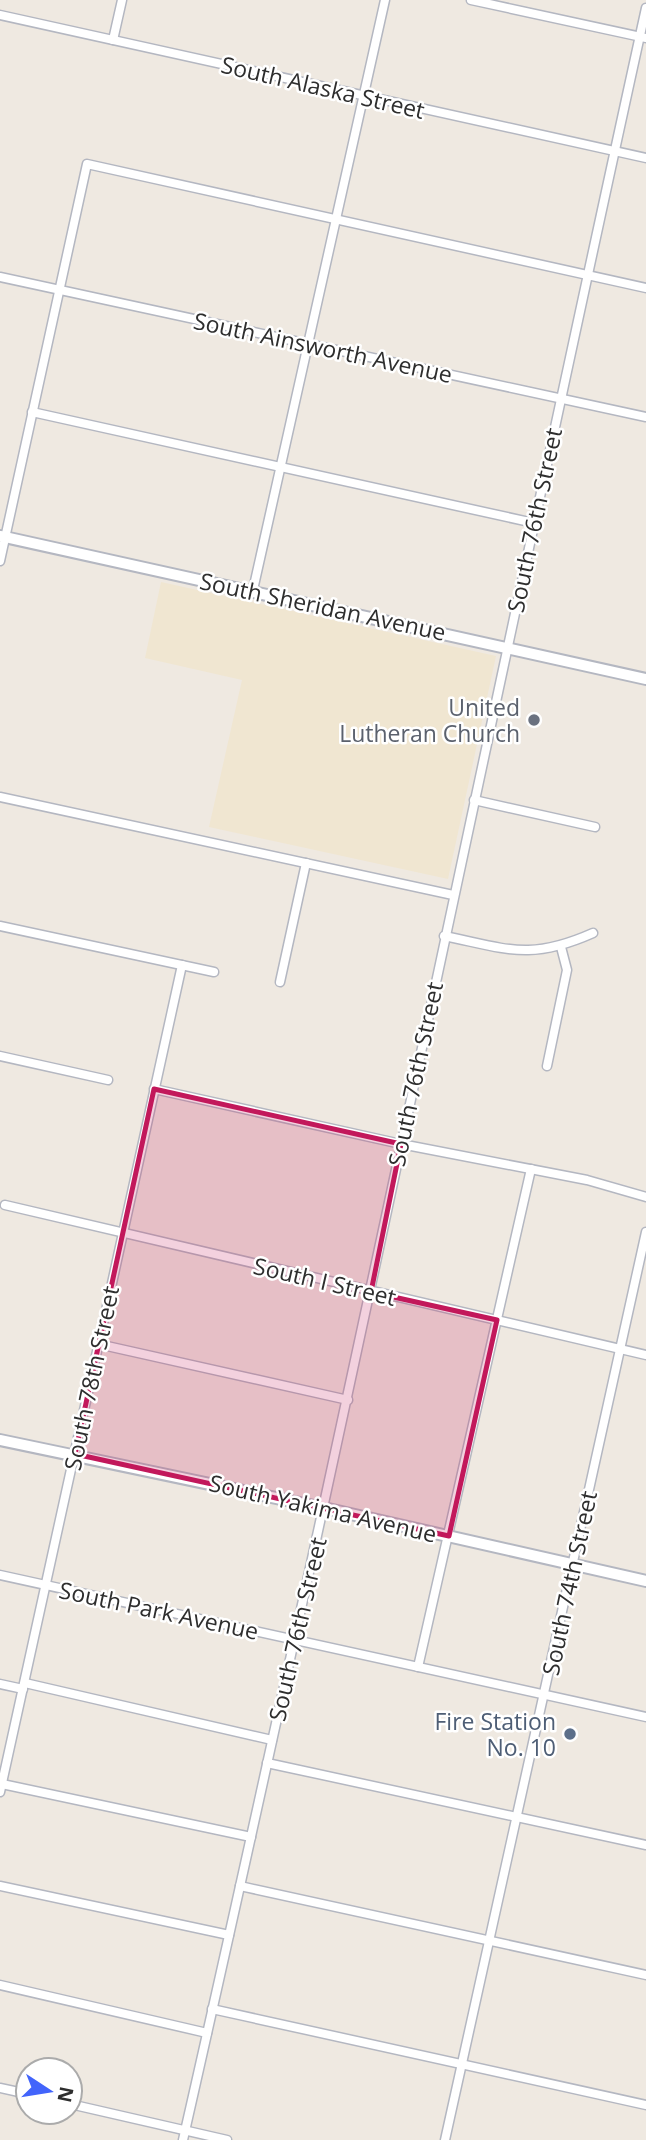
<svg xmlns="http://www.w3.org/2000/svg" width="646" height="2140" font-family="'Open Sans',sans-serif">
  <rect width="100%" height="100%" fill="#efe9e1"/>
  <polygon fill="#f0e6d1" points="161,582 496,656 448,879 209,827 242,680 145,658"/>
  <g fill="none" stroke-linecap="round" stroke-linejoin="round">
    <defs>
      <g id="street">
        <polyline points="471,0 646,38"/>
        <polyline points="0,15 646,158"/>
        <polyline points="113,40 122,0"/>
        <polyline points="0,277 646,417"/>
        <polyline points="32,412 534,523"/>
        <polyline points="0,561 87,164 646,288"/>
        <polyline points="253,590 385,0"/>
        <polyline points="0,797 453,895"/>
        <polyline points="474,800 595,827"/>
        <polyline points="0,926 214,972"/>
        <path d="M444,936C508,949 530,961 593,933"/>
        <polyline points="280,982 306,863"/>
        <polyline points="0,1056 108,1080"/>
        <polyline points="547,1066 567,970 561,947"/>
        <polyline points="154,1089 401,1144 587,1180 646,1197"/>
        <polyline points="5,1205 646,1355"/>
        <polyline points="98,1344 348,1400"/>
        <polyline points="0,1575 646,1717"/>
        <polyline points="418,1667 531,1169"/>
        <polyline points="25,1683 272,1740"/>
        <polyline points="0,1684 23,1689"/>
        <polyline points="267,1763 646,1845"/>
        <polyline points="2,1784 251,1837"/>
        <polyline points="0,1792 182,965"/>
        <polyline points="0,1886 229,1935"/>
        <polyline points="240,1886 646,1975"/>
        <polyline points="0,1985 207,2033"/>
        <polyline points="212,2009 646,2105"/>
        <polyline points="0,2088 28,2094"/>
        <polyline points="70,2104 227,2140"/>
        <path d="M183,2140C344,1431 490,718 646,8"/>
        <polyline points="445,2140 646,1232"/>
      </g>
      <g id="secondary">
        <polyline points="0,536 646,679"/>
        <polyline points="0,1440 324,1508 646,1581"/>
      </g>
    </defs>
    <use href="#street" stroke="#b4b7c1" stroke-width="11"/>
    <use href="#secondary" stroke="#b4b7c1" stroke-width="14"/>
    <use href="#street" stroke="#fff" stroke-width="8"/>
    <use href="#secondary" stroke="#fff" stroke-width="10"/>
  </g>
  <path fill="#c2185b" fill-opacity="0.2" stroke="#c2185b" stroke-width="5" stroke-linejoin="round" d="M154,1089L401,1144L371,1292L497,1320L449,1536L75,1454Z"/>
  <circle fill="#6b7280" stroke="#fff" stroke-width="2.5" cx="534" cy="720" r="7"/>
  <circle fill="#5c6f8a" stroke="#fff" stroke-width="2.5" cx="570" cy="1734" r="7"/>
  <g text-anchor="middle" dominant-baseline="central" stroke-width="5" stroke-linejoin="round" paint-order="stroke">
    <g font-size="23" fill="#2e2e2e" stroke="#fff">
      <text transform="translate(323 87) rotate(13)">South Alaska Street</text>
      <text transform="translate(323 347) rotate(12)">South Ainsworth Avenue</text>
      <text transform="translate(534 520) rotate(-78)">South 76th Street</text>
      <text transform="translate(323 606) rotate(12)">South Sheridan Avenue</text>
      <text transform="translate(415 1074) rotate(-78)">South 76th Street</text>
      <text transform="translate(325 1281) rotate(13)">South I Street</text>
      <text transform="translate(91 1378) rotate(-78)">South 78th Street</text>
      <text transform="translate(323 1508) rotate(13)">South Yakima Avenue</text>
      <text transform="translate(569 1583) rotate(-78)">South 74th Street</text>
      <text transform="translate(159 1610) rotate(12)">South Park Avenue</text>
      <text transform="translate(297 1629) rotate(-77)">South 76th Street</text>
    </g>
    <g font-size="23" fill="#5b616d" stroke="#fff" text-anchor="end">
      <text x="520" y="707">United<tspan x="520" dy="26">Lutheran Church</tspan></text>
    </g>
    <g font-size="23" fill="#4e5e75" stroke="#fff" text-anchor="end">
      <text x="556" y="1721">Fire Station<tspan x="556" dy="26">No. 10</tspan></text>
    </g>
  </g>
  <g transform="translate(49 2091) rotate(102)"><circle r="33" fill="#ffffff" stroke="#ababab" stroke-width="2"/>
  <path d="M0-5L12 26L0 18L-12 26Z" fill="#4264fb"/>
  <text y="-10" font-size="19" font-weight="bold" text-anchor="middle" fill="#2e2e2e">N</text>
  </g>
</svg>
